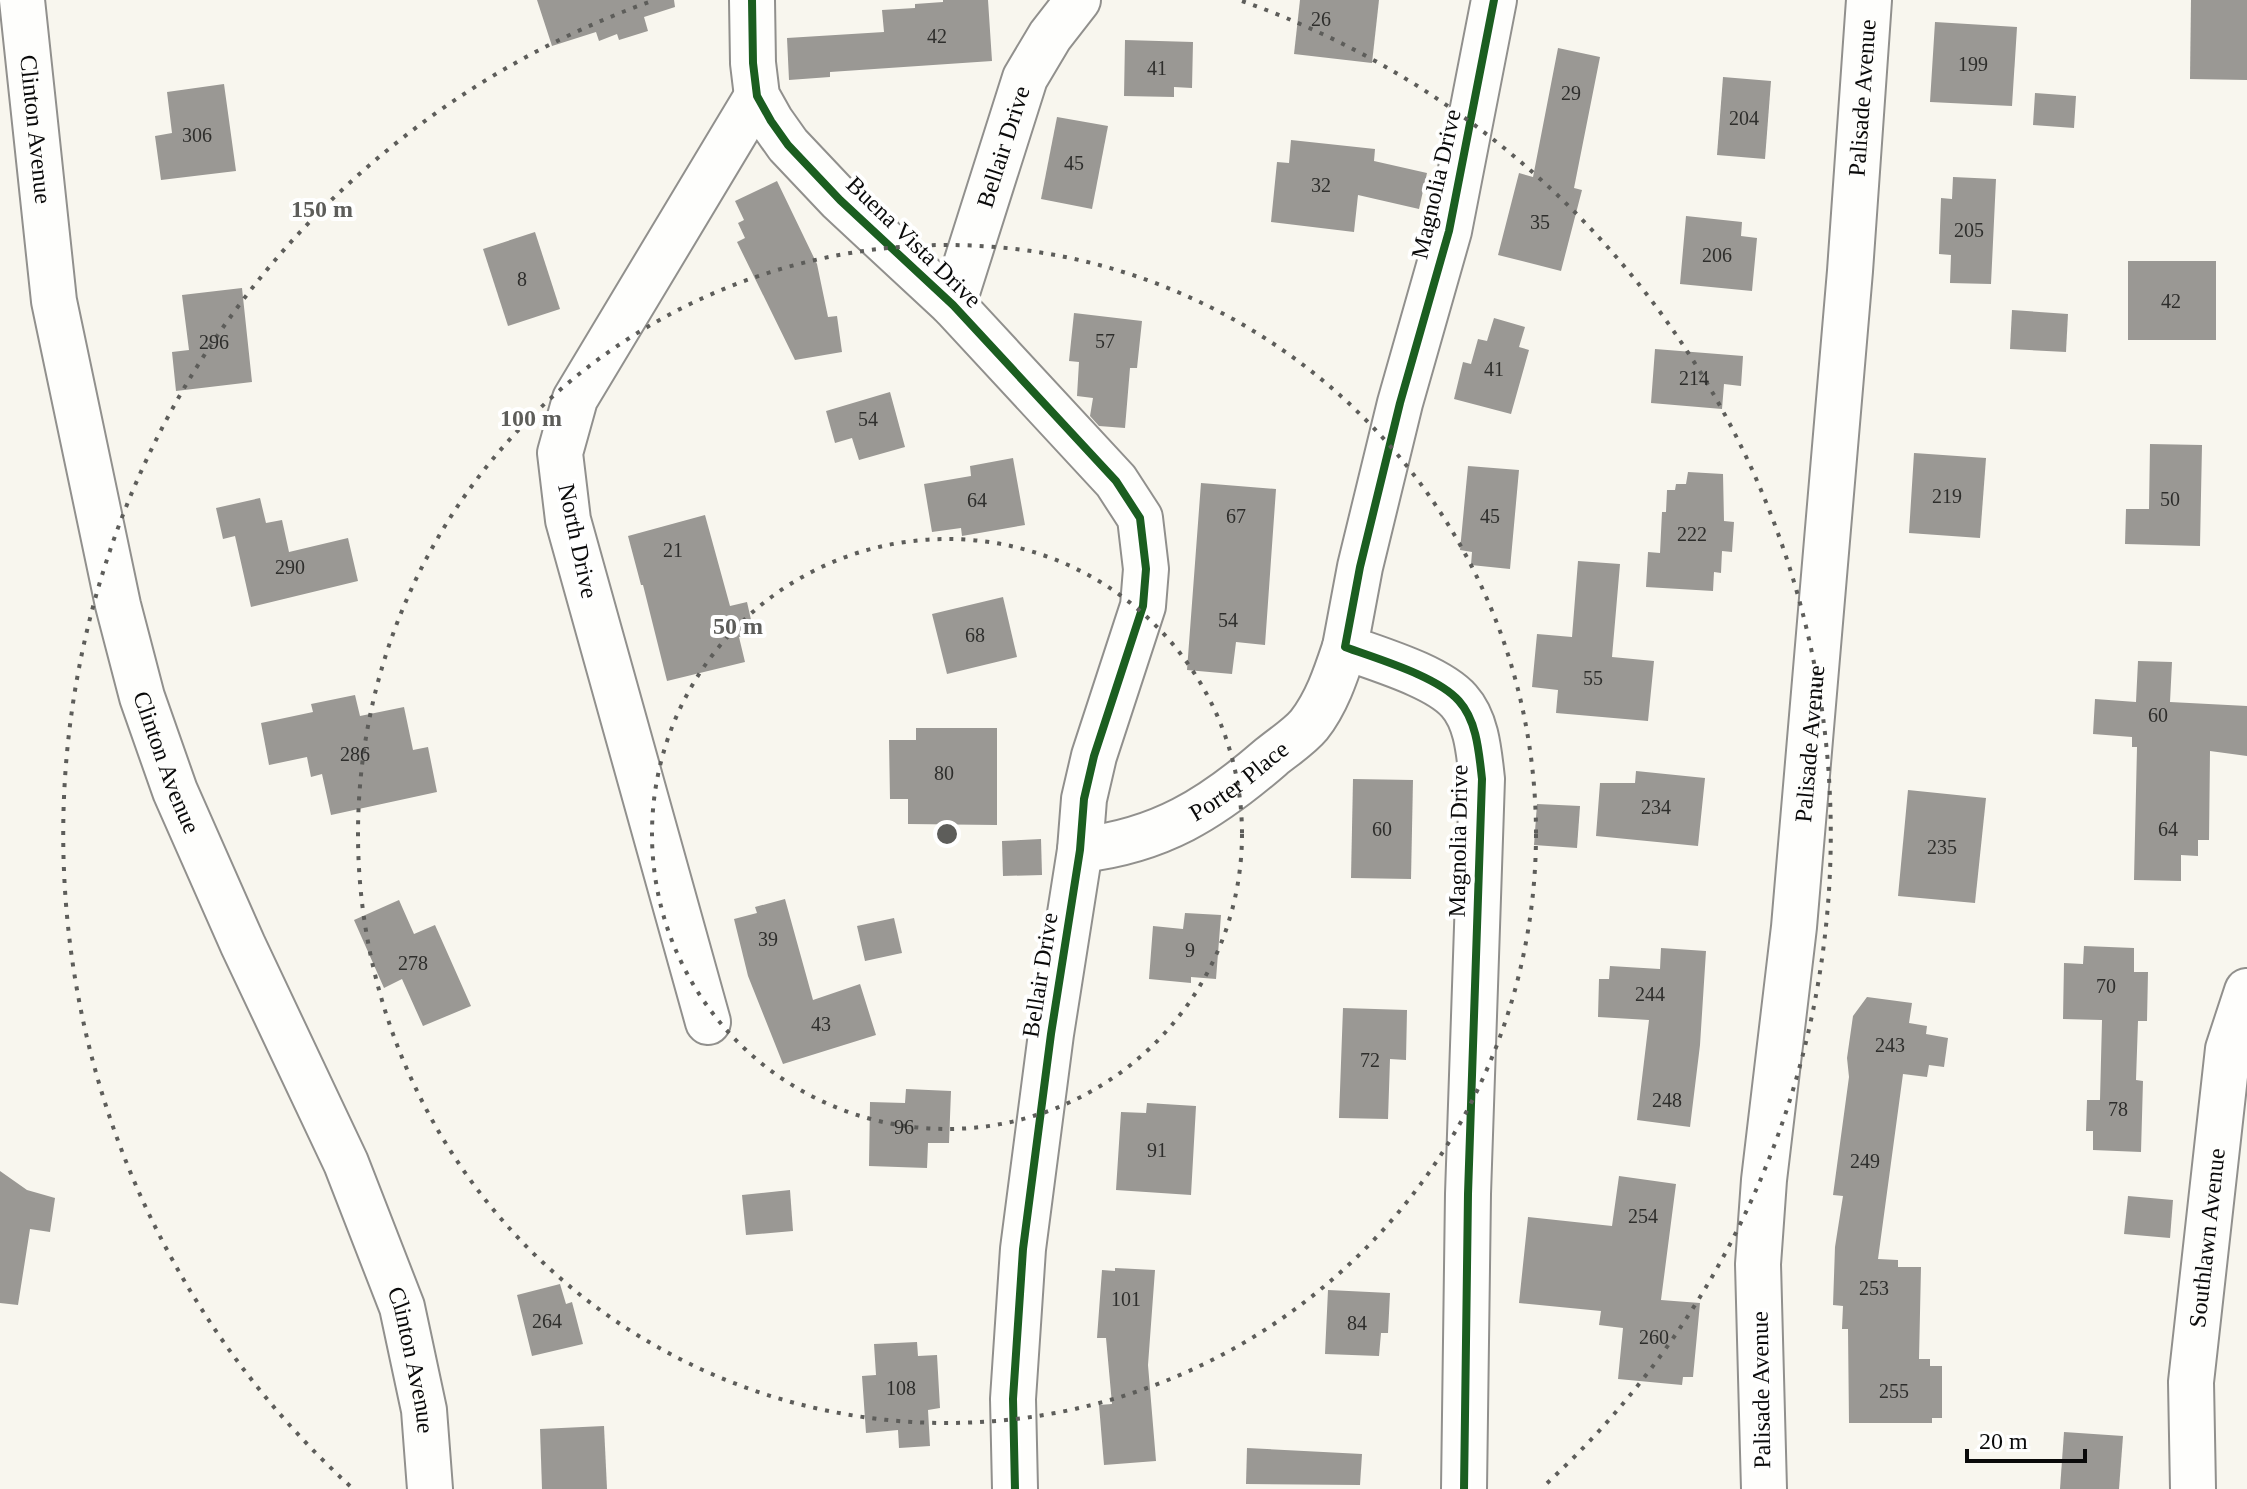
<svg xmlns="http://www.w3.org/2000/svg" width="2247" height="1489" font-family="Georgia,serif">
  <rect width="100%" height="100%" fill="#f8f6ee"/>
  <g fill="#9a9894">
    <polygon points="537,0 674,0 675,7 644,17 648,31 619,40 617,34 599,41 596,32 552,46"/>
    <polygon points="943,0 988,0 992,61 830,72 830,77 789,80 787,38 884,32 882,10 915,8 915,4 943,2"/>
    <polygon points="1300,0 1379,0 1372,63 1294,54"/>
    <polygon points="2191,0 2247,0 2247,80 2190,79"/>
    <polygon points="1935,22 2017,27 2012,106 1930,102"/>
    <polygon points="1125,40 1193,42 1192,88 1174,87 1174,97 1124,96"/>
    <polygon points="1558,48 1600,57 1574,188 1582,190 1561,271 1498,255 1519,173 1533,177"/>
    <polygon points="1723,77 1771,81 1765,159 1717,155"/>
    <polygon points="224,84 236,171 161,180 155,136 172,133 167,92"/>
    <polygon points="2035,93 2076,96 2074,128 2033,125"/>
    <polygon points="1057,117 1108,126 1092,209 1041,199"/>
    <polygon points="1291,140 1375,149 1374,161 1427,173 1419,209 1358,195 1354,232 1271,222 1277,162 1289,163"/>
    <polygon points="1953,177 1996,179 1991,284 1950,283 1951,255 1939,254 1941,198 1952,199"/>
    <polygon points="777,181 817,264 828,317 837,316 842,352 795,360 737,242 745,238 738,223 744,220 735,201"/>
    <polygon points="1686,216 1742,222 1741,236 1757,238 1752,291 1680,284"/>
    <polygon points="535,232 560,309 508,326 483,249"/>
    <rect x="2128" y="261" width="88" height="79"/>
    <polygon points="242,288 252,382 176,391 172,352 189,350 182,295"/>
    <polygon points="2012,310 2068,314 2066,352 2010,349"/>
    <polygon points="1074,313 1142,321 1137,368 1130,368 1125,428 1099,426 1090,416 1093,398 1077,396 1079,362 1069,361"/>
    <polygon points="1494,318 1525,327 1519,347 1529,350 1511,414 1454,399 1463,362 1471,364 1478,339 1487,341"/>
    <polygon points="1655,349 1743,356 1741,386 1724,384 1722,409 1651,403"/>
    <polygon points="890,392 905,447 859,460 852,438 835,443 826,411"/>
    <polygon points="2150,444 2202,445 2200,546 2125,544 2126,509 2149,509"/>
    <polygon points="1914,453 1986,458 1980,538 1909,533"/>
    <polygon points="1013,458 1025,525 962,536 961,528 932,532 924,484 971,476 970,466"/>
    <polygon points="1468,466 1519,470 1510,569 1471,565 1472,552 1460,550"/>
    <polygon points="1688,472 1723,474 1724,521 1734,522 1732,552 1722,551 1721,573 1714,572 1713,591 1646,587 1648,552 1660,553 1662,512 1666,512 1667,490 1675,490 1676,484 1686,484"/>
    <polygon points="1201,483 1276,489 1265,645 1236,642 1232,674 1187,670"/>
    <polygon points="260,498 266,523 282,520 289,552 348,538 358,581 251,607 235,536 223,539 216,508"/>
    <polygon points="705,515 730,606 747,602 754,633 739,637 745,662 667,681 643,585 641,585 628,536"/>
    <polygon points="1578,561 1620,564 1612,657 1654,661 1648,721 1556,713 1558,690 1532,687 1537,634 1572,637"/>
    <polygon points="1003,597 1017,657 947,674 932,614"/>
    <polygon points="2138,661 2172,662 2170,702 2247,706 2247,756 2210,751 2209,840 2198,840 2198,856 2181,855 2181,881 2134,880 2137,747 2132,747 2132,737 2093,734 2095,699 2136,702"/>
    <polygon points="355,695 360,716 404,707 413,750 428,747 437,792 331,815 322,774 311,777 307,757 269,765 261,723 313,712 311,704"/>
    <polygon points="916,728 997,728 997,825 908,824 908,799 890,799 889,740 916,740"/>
    <polygon points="1636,771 1705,778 1698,846 1596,836 1600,783 1635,783"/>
    <polygon points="1353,779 1413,780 1411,879 1351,878"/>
    <polygon points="1908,790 1986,798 1975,903 1898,896"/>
    <polygon points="1537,804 1580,806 1577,848 1534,845"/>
    <polygon points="1041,839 1042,875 1003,876 1002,841"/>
    <polygon points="785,899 813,1000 860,984 876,1035 783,1064 748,976 734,919 757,913 755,907"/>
    <polygon points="399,900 414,934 435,925 471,1006 423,1026 402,979 384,988 354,920"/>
    <polygon points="1185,913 1221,915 1216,979 1191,977 1191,983 1149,979 1153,926 1183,929"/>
    <polygon points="894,918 902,953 865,961 857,926"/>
    <polygon points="2084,946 2134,948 2134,972 2148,972 2147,1021 2138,1021 2136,1080 2143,1081 2141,1152 2093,1150 2093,1131 2086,1131 2087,1100 2100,1100 2102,1020 2063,1019 2064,963 2083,964"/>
    <polygon points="1661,948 1706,951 1700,1045 1690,1127 1637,1120 1649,1020 1598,1017 1599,979 1609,979 1610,966 1660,969"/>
    <polygon points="1867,997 1912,1003 1909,1023 1927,1026 1926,1034 1948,1038 1944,1067 1929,1065 1927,1077 1903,1074 1878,1259 1898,1260 1898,1267 1921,1267 1919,1359 1930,1359 1930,1366 1942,1366 1942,1418 1932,1418 1932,1423 1849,1423 1848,1329 1842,1329 1843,1306 1833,1305 1835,1247 1843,1196 1833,1195 1849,1077 1847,1058 1853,1016"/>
    <polygon points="1343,1008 1407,1010 1406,1060 1390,1059 1388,1119 1339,1118"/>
    <polygon points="906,1089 951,1091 949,1143 928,1143 927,1168 869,1166 870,1102 905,1103"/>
    <polygon points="1147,1103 1196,1106 1191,1195 1116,1190 1121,1112 1146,1113"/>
    <polygon points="0,1171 27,1190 55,1198 50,1232 30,1229 18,1305 0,1303"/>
    <polygon points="1619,1176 1676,1184 1661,1300 1700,1303 1693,1377 1683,1377 1682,1385 1618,1379 1623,1328 1599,1325 1601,1311 1519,1303 1528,1217 1612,1226"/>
    <polygon points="790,1190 793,1231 746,1235 742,1195"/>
    <polygon points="2128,1196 2173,1200 2170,1238 2124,1234"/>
    <polygon points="1115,1268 1155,1270 1148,1365 1156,1461 1104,1465 1099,1405 1112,1404 1106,1338 1097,1338 1102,1270 1115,1271"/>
    <polygon points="560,1284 566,1304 572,1302 583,1344 532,1356 517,1295"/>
    <polygon points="1328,1290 1390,1293 1388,1333 1381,1333 1379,1356 1325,1354"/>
    <polygon points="917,1342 918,1356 937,1355 940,1408 928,1410 930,1446 899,1448 898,1430 866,1433 862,1376 876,1375 874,1344"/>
    <polygon points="604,1426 607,1489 542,1489 540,1429"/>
    <polygon points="2064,1432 2123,1436 2119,1489 2060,1489"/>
    <polygon points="1247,1448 1362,1454 1360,1485 1246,1484"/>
  </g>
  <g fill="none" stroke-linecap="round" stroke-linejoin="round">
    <defs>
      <g id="minor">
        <path id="s1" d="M22,0L54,301L118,605L142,697L175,791L243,945L346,1163L402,1307L424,1410L430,1489"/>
        <polyline points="752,0 753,63 757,96 771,121 788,145 840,200 953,305 1116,481 1140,518 1146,569 1143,606 1094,756 1084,799 1080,850 1051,1034 1023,1249 1013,1399 1015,1489"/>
        <path id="s2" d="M953,305L1025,78L1050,36L1078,0"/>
        <path id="s3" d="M1080,850C1160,841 1211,809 1271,757C1283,747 1299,737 1309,725C1327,702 1336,674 1345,647"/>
        <polyline points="708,1022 568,520 560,453 575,399 757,96"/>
        <path d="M1464,1489L1468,1194L1482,779C1479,753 1477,721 1459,701C1437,676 1377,659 1345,647L1360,567L1400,403L1449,231L1494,0"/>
        <path id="s4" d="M1764,1489L1758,1264L1764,1180L1794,927L1850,271L1869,0"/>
        <path id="s5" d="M2193,1489L2191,1382L2228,1049L2247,991"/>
      </g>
    </defs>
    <use href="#minor" stroke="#91908d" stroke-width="48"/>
    <use href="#minor" stroke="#fefefc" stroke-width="44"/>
    <defs>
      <g id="cycleway">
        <polyline points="752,0 753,63 757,96 771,121 788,145 840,200 953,305 1116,481 1140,518 1146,569 1143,606 1094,756 1084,799 1080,850 1051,1034 1023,1249 1013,1399 1015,1489"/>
        <path d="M1464,1489L1468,1194L1482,779C1479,753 1477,721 1459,701C1437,676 1377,659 1345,647L1360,567L1400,403L1449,231L1494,0"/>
      </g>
    </defs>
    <use href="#cycleway" stroke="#fff" stroke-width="13"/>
    <use href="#cycleway" stroke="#1b5e20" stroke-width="8"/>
  </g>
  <g fill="none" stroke="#5d5d5a" stroke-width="4" stroke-dasharray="4 8">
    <circle cx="947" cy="834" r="295"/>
    <circle cx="947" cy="834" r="589"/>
    <path d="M350 1486A884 884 0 0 1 652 1M1242 1A884 884 0 0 1 1544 1486"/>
  </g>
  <g text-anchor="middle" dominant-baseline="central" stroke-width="8" stroke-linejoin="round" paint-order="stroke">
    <g font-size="20" fill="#2e2e2c">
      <text x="1321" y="19">26</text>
      <text x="937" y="36">42</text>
      <text x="1973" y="64">199</text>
      <text x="1157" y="68">41</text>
      <text x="1571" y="93">29</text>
      <text x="1744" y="118">204</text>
      <text x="197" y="135">306</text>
      <text x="1074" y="163">45</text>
      <text x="1321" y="185">32</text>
      <text x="1540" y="222">35</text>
      <text x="1969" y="230">205</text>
      <text x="1717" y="255">206</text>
      <text x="522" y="279">8</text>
      <text x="2171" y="301">42</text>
      <text x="1105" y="341">57</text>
      <text x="214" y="342">296</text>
      <text x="1494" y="369">41</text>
      <text x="1694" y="378">214</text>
      <text x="868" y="419">54</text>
      <text x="1947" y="496">219</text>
      <text x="2170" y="499">50</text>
      <text x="977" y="500">64</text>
      <text x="1236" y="516">67</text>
      <text x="1490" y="516">45</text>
      <text x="1692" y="534">222</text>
      <text x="673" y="550">21</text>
      <text x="290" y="567">290</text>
      <text x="1228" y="620">54</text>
      <text x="975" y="635">68</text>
      <text x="1593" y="678">55</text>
      <text x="2158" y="715">60</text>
      <text x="355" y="754">286</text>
      <text x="944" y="773">80</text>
      <text x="1656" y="807">234</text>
      <text x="1382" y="829">60</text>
      <text x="2168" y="829">64</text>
      <text x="1942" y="847">235</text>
      <text x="768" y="939">39</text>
      <text x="1190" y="950">9</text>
      <text x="413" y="963">278</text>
      <text x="2106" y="986">70</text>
      <text x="1650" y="994">244</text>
      <text x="821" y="1024">43</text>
      <text x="1890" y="1045">243</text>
      <text x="1370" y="1060">72</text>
      <text x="1667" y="1100">248</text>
      <text x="2118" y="1109">78</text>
      <text x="904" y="1127">96</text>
      <text x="1157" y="1150">91</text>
      <text x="1865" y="1161">249</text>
      <text x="1643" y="1216">254</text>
      <text x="1874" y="1288">253</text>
      <text x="1126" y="1299">101</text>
      <text x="547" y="1321">264</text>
      <text x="1357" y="1323">84</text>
      <text x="1654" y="1337">260</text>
      <text x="901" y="1388">108</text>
      <text x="1894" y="1391">255</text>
    </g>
    <g font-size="24" fill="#0a0a0a" stroke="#fff">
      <text stroke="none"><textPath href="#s4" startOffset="1396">Palisade Avenue</textPath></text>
      <text stroke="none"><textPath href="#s1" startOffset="130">Clinton Avenue</textPath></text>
      <text stroke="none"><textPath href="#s2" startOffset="166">Bellair Drive</textPath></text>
      <text transform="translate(1436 184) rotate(-77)">Magnolia Drive</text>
      <text transform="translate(914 242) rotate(44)">Buena Vista Drive</text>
      <text transform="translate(578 541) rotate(78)">North Drive</text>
      <text stroke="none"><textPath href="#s4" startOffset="748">Palisade Avenue</textPath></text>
      <text stroke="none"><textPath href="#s1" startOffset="778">Clinton Avenue</textPath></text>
      <text stroke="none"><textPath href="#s3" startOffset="176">Porter Place</textPath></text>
      <text transform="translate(1458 841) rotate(-89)">Magnolia Drive</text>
      <text transform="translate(1040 975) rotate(-81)">Bellair Drive</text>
      <text stroke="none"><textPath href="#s5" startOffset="252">Southlawn Avenue</textPath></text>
      <text stroke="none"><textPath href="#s1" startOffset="1426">Clinton Avenue</textPath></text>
      <text transform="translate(1761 1390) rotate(-91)">Palisade Avenue</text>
    </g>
  </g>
  <circle cx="947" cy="834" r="12" fill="#5d5d5a" stroke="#fff" stroke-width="4"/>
  <g font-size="24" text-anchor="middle" font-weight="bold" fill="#5d5d5a" stroke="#fff" stroke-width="8" stroke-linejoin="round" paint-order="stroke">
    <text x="322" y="217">150 m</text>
    <text x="531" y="426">100 m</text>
    <text x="738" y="634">50 m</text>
  </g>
  <path d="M1967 1449v12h118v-12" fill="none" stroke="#0a0a0a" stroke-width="4"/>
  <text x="1979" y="1449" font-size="24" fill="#0a0a0a" stroke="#ffffff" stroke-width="6" paint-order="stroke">20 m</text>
</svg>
